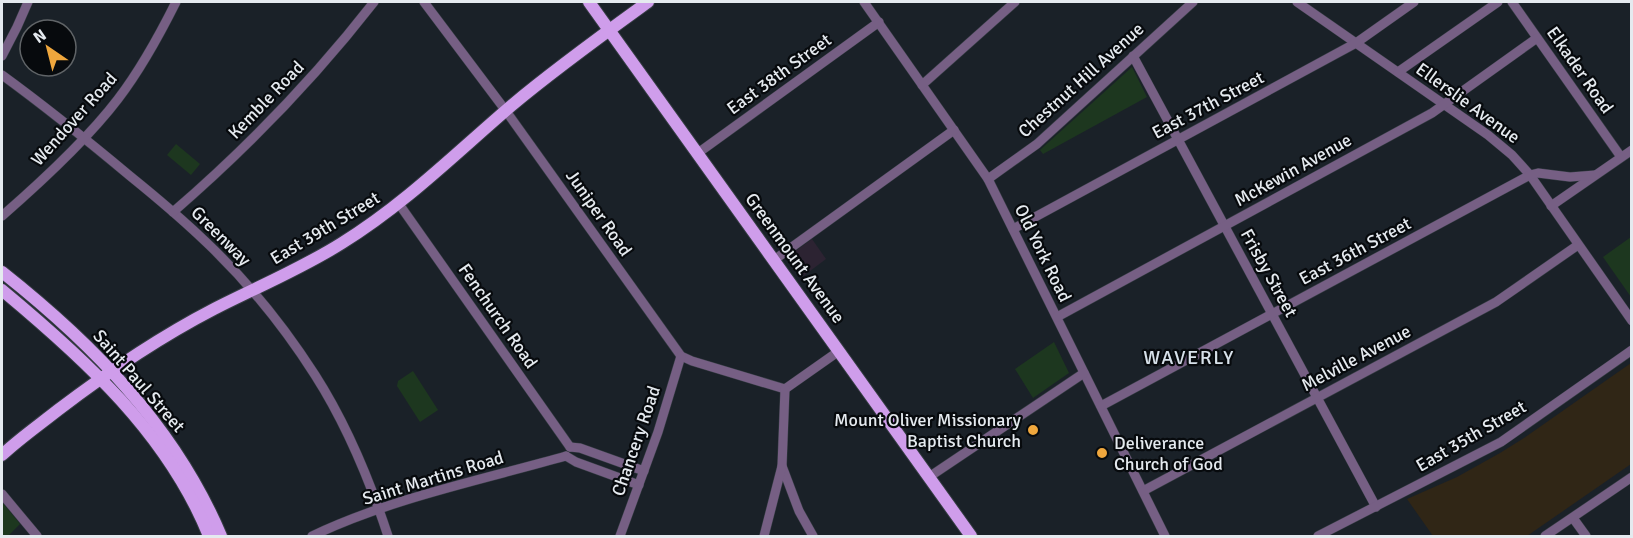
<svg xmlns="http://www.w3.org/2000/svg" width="1633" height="538" font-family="Signika,sans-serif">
  <rect width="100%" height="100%" fill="#1a2128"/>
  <polygon fill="#2c2332" points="812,239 826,259 802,277 787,257"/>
  <polygon fill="#302616" points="1631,363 1631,464 1527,536 1433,536 1407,499 1457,477 1500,453 1524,438"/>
  <g fill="#1d371f">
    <polygon points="1132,67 1147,97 1043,154 1040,150"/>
    <polygon points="176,144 200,164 191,175 167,155"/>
    <polygon points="1631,237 1631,297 1603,257"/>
    <polygon points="1054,342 1069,373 1033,398 1015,369"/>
    <polygon points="413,371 438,410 420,422 397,386 398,381"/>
    <polygon points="2,502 20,524 8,536 2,536"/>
  </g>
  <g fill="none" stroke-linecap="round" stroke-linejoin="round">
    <defs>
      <g id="minor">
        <polyline points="424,2 506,111 681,356 692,361 785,389"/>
        <polyline points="864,2 988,179 1165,536"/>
        <polyline points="1297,2 1488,135 1512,155 1530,175 1632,321"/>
        <polyline points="1512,2 1621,157"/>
        <polyline points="2,56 17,27 28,2"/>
        <polyline points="1133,56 1376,507"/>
        <polyline points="1398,72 1498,2"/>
        <path d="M2,75C46,107 88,141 130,176C156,197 182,219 206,242C246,280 285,328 315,375C347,425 370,481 388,536"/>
        <polyline points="922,85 1015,2"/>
        <polyline points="698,153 879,22"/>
        <polyline points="988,179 1037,144 1193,2"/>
        <polyline points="399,204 570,447"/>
        <polyline points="1551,206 1632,150"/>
        <path d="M173,212C247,148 314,79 374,2"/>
        <path d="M2,216C41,182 86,141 118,99C141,69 159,36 176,2"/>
        <polyline points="1013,229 1356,43 1414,2"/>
        <polyline points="774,260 954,130"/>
        <polyline points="1057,317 1432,113 1537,38"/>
        <polyline points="785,389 839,351"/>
        <polyline points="1101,406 1530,175 1538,173 1570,177 1595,175"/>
        <polyline points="570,447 580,448 644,471"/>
        <polyline points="566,456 576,462 639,485"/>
        <polyline points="782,466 799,511 813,536"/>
        <polyline points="929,477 1084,373"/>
        <polyline points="1143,491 1496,302 1578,245"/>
        <polyline points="2,494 37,536"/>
        <polyline points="1573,518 1586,536"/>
        <path d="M312,536C392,498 481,480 566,456"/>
        <polyline points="620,536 658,432 681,356"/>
        <polyline points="764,536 782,466 785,389"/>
        <polyline points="1318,536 1501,442 1632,350"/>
        <polyline points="1545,536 1632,477"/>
      </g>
      <g id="major">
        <polyline points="589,2 971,536"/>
        <path d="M2,272C93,344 175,427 221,536"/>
        <path d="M2,290C85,359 168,434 209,536"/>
        <path d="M2,455C19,439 39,425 58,410C108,372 158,338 214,309C257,287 301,269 342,243C405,204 456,153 511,106C555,69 601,36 648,2"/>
      </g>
    </defs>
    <use href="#minor" stroke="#363d44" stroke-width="10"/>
    <use href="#major" stroke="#363d44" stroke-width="14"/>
    <use href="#minor" stroke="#765f84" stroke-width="9"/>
    <use href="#major" stroke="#cf9deb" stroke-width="12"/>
  </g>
  <g fill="#efa73d" stroke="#070a0d" stroke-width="2">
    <circle cx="1033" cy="430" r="6"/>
    <circle cx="1102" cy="453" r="6"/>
  </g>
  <g text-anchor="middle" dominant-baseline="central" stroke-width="4.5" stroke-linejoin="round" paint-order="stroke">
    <g font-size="18" fill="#e5eaef" stroke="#070a0d">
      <text transform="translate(1580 70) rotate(55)">Elkader Road</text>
      <text transform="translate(779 74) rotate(-36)">East 38th Street</text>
      <text transform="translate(1081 80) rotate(-42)">Chestnut Hill Avenue</text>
      <text transform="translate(266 100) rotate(-46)">Kemble Road</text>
      <text transform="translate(1468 103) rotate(36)">Ellerslie Avenue</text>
      <text transform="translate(1208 105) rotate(-28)">East 37th Street</text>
      <text transform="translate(74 119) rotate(-48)">Wendover Road</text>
      <text transform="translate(1293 170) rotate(-29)">McKewin Avenue</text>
      <text transform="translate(599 213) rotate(55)">Juniper Road</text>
      <text transform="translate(325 228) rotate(-31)">East 39th Street</text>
      <text transform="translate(221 236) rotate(45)">Greenway</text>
      <text transform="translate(1355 251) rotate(-28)">East 36th Street</text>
      <text transform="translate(1043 253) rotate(64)">Old York Road</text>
      <text transform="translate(795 258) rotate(54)">Greenmount Avenue</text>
      <text transform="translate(1269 273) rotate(61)">Frisby Street</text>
      <text transform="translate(498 316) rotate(55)">Fenchurch Road</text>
      <text transform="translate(1356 358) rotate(-28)">Melville Avenue</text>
      <text transform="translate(139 381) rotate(49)">Saint Paul Street</text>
      <text transform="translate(1471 436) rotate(-30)">East 35th Street</text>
      <text transform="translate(636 441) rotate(-71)">Chancery Road</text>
      <text transform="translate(433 478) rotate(-17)">Saint Martins Road</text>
    </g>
    <g font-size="18" fill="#e5eaef" stroke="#070a0d" text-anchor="end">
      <text x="1021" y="420">Mount Oliver Missionary<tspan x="1021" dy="21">Baptist Church</tspan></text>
      <text x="1114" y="443" text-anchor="start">Deliverance<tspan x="1114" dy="21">Church of God</tspan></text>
    </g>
    <g font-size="20" letter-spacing="1.5" fill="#d7e1ea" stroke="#070a0d">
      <text x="1189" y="357">WAVERLY</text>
    </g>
  </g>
  <rect width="1633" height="538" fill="none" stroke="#e5eaef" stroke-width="6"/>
  <g transform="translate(48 48) rotate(325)"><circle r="28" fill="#070a0d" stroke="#606467" stroke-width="1.5"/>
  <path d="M0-4.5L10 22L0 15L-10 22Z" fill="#efa73d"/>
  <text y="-9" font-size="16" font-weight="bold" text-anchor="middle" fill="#e5eaef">N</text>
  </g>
</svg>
